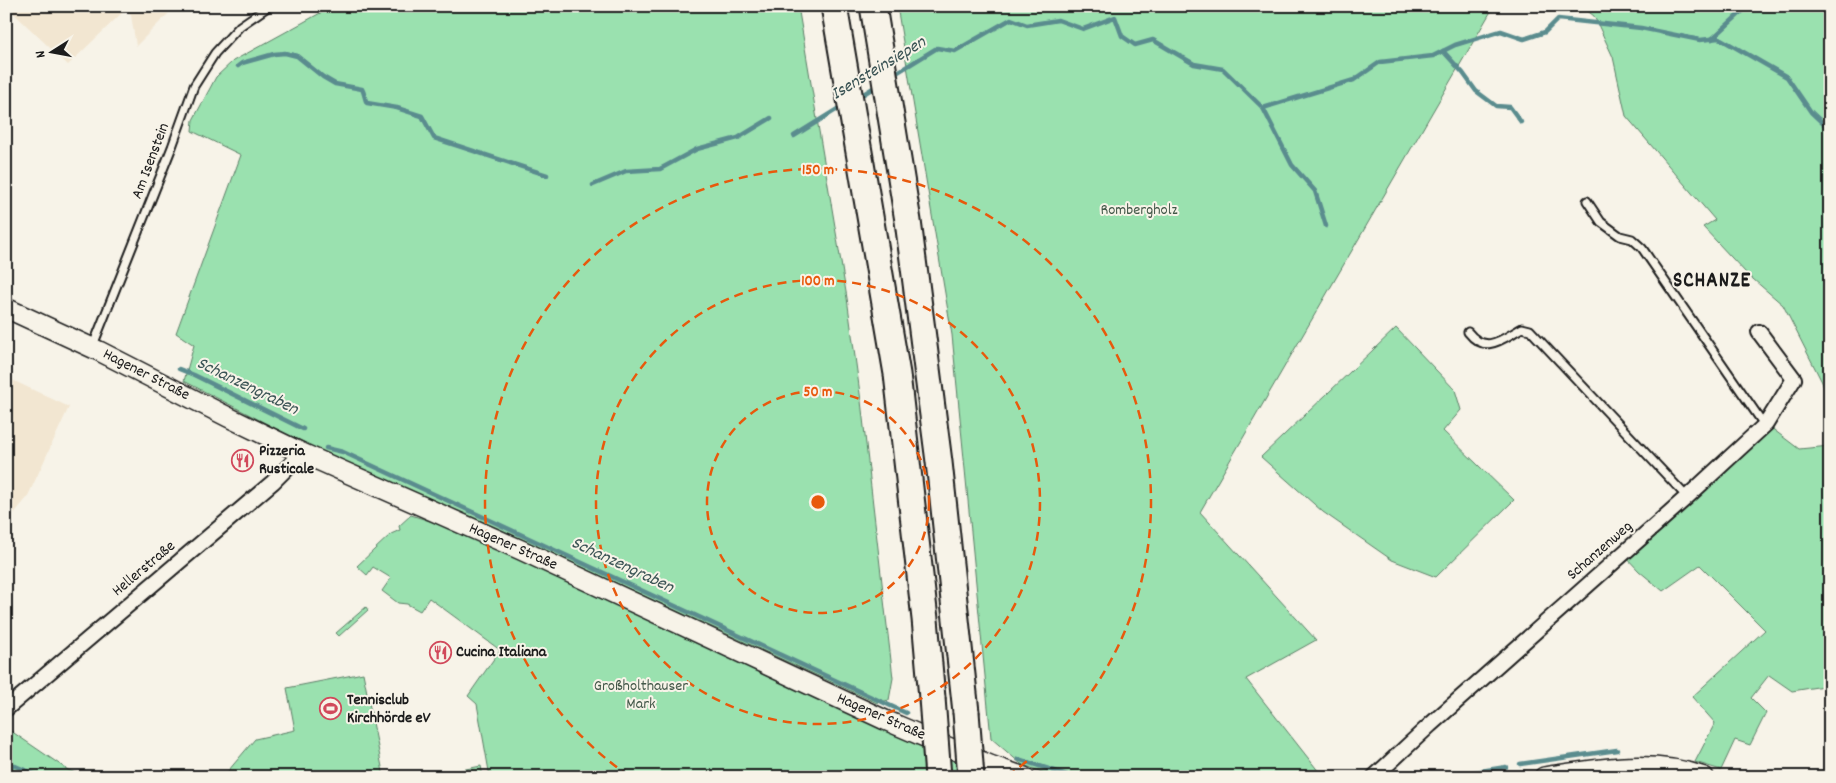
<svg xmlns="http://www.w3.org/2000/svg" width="1836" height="783" font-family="Dekko,sans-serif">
  <rect width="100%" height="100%" fill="#f7f3e8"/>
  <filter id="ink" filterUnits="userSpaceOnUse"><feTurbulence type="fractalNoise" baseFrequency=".02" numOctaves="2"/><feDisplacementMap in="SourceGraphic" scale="10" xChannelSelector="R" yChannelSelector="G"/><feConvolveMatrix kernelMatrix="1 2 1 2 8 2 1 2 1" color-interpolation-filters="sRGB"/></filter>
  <g filter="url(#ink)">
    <g fill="#f2e6d1">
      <polygon points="6,6 176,6 136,46 131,15 126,9 68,65"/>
      <polygon points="6,377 69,407 27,498 6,523"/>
    </g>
    <g fill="#9ae1af" stroke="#5b7e66">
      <polygon points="333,6 798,6 847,298 861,401 893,678 889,700 877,703 547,551 335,459 184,381 194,345 176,333 241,155 192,131 193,120 216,77 233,61"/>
      <polygon points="897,6 1494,6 1200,512 1316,640 1246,679 1323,777 1055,777 1021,764 991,738 952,335"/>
      <polygon points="1581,6 1830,6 1830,375 1823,382 1830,389 1830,406 1822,382 1783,305 1746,273 1703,227 1715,220 1626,116 1613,57 1594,16"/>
      <polygon points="1396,328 1455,390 1461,410 1443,431 1514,500 1436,577 1392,560 1323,512 1261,457"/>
      <polygon points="1766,424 1799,449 1830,446 1830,685 1792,691 1769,675 1751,698 1766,713 1750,745 1735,740 1721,770 1695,762 1715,723 1692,697 1765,630 1700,565 1663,591 1639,571 1623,554"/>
      <polygon points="411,515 521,550 1024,777 490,777 477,704 468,696 500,650 429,598 420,611 407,604 398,603 382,591 391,578 373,567 367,575 357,566 391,534 400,530 399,526"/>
      <polygon points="366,607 368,610 339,636 336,633"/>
      <polygon points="363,673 384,777 223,777 255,739 295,730 287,688"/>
      <polygon points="8,729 68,770 86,777 6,777 6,731"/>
      <polygon points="481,766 483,777 426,777"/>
    </g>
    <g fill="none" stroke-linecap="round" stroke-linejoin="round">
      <g stroke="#5a8c8e" stroke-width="4.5">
        <polyline points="1712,39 1748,6"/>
        <polyline points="1443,51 1463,73 1476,91 1496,106 1510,107 1521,122"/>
        <path d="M238,66L242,63L274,54L285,53L297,56L323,77L335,84L362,89C365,94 364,98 367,103L397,108L422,116L434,138L547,175"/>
        <polyline points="893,75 937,48 955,51 1011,19 1027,25 1058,20 1083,29 1115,17 1122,36 1135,45 1153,40 1194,64 1223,69 1263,108 1354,80 1380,62 1433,56 1455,45 1501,31 1524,39 1545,32 1558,19 1641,28 1700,40 1719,38 1787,77 1811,112 1830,130"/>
        <polyline points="857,98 878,85"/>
        <polyline points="1263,108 1292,165 1315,191 1326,226"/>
        <polyline points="794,136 844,105"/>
        <polyline points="593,185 626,171 660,169 697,149 738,138 771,118"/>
        <polyline points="179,369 194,375 303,429"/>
        <polyline points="326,448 343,452 906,713"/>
        <polyline points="1018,759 1073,777"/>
        <polyline points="6,762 34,774 36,777"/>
        <polyline points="1520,764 1617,750"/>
        <polyline points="1443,777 1506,767"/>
      </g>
      <defs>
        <g id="service">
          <polyline points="1587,201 1601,222 1620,236 1632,239 1642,248 1765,426"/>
          <path d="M1468,332C1486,355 1502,339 1522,328L1530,330L1687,497"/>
          <polyline points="92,348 172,147 194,86 215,53 240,26 269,6"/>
        </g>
        <g id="minor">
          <polyline points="6,709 273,482 302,453"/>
          <polyline points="1374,777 1430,725 1687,497 1766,424 1794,379 1759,332"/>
        </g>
        <g id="secondary">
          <polyline points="6,308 99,351 228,417 302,453 521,550 885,720 990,765 1024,777"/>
          <path d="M1544,777C1596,769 1652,758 1704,777"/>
        </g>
        <g id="motorway">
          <polyline points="834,6 897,374 925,619 932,698"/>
          <polyline points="873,6 908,221 939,462 966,712"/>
        </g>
      </defs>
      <use href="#service" stroke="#1c1c1c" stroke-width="11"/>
      <use href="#minor" stroke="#1c1c1c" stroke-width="18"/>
      <use href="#secondary" stroke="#1c1c1c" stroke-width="22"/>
      <use href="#motorway" stroke="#1c1c1c" stroke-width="29"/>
      <use href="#service" stroke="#f7f3e8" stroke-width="7"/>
      <use href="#minor" stroke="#f7f3e8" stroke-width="14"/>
      <use href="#secondary" stroke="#f7f3e8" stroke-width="19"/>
      <use href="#motorway" stroke="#f7f3e8" stroke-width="25"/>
      <defs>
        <g id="motorway-bridge">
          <polyline points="932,698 938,777"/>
          <polyline points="966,712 971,777"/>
        </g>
      </defs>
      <use href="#motorway-bridge" stroke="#1c1c1c" stroke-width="29" stroke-linecap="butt"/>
      <use href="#motorway-bridge" stroke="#f7f3e8" stroke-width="25"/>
    </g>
  </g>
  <g fill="none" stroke="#e8590c" stroke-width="2.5" stroke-dasharray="9 6">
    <circle cx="818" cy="502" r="111"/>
    <circle cx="818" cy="502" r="222"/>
    <path d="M629 776A333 333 0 1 1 1007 776"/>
  </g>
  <defs>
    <symbol id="restaurant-ring" viewBox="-11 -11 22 22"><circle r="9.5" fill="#f7f3e8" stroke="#d1495b" stroke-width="1.5"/><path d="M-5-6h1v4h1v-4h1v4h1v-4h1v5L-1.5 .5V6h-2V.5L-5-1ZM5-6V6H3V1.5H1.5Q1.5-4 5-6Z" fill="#d1495b"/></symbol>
    <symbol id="stadium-ring" viewBox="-11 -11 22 22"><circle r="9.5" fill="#f7f3e8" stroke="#d1495b" stroke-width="1.5"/><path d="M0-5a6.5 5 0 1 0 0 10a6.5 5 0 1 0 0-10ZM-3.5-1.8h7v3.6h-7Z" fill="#d1495b"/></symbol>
  </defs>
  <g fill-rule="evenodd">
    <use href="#restaurant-ring" x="230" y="448" width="25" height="25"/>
    <use href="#restaurant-ring" x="428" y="640" width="25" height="25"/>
    <use href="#stadium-ring" x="318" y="696" width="25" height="25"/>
  </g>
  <g text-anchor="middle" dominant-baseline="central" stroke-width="4" stroke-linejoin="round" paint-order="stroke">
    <g font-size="16" fill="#1c1c1c" stroke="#f7f3e8">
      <text transform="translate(151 161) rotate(-69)">Am Isenstein</text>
      <text transform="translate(146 375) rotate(27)">Hagener Straße</text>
      <text transform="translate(513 547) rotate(24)">Hagener Straße</text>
      <text transform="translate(1600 551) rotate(-41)">Schanzenweg</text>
      <text transform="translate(144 569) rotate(-40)">Hellerstraße</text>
      <text transform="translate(881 717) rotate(24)">Hagener Straße</text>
    </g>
    <g font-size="16" fill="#425748" stroke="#f7f3e8">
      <text x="1139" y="210">Rombergholz</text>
      <text x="641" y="686">Großholthauser<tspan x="641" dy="18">Mark</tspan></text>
    </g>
    <g font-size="16" font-weight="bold" fill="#1c1c1c" stroke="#f7f3e8" text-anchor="start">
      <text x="259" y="451">Pizzeria<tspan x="259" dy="18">Rusticale</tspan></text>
      <text x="456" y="652">Cucina Italiana</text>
      <text x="347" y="700">Tennisclub<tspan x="347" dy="18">Kirchhörde eV</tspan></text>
    </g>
    <g font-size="18" font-style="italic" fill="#3b5455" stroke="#f7f3e8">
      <text transform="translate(879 69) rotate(-31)">Isensteinsiepen</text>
      <text transform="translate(247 387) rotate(26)">Schanzengraben</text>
      <text transform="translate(622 566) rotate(25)">Schanzengraben</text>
    </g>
    <g font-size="21" font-weight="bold" letter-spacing="1" fill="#1c1c1c" stroke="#f7f3e8">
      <text x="1712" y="282">SCHANZE</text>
    </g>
  </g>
  <circle cx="818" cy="502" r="8" fill="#e8590c" stroke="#f7f3e8" stroke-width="2.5"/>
  <g font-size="15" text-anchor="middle" font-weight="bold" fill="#e8590c" stroke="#f7f3e8" stroke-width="4" stroke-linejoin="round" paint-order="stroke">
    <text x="818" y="174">150 m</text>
    <text x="818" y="285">100 m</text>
    <text x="818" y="396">50 m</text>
  </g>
  <rect width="1836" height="783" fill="none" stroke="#f7f3e8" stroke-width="25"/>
  <rect x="12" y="12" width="1811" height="758" fill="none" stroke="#1c1c1c" stroke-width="2" filter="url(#ink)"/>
  <g transform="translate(52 52) rotate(259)" stroke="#f7f3e8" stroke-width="4" paint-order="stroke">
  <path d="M0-4L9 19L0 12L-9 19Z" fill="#1c1c1c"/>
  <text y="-8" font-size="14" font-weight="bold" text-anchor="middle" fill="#1c1c1c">N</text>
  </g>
</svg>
